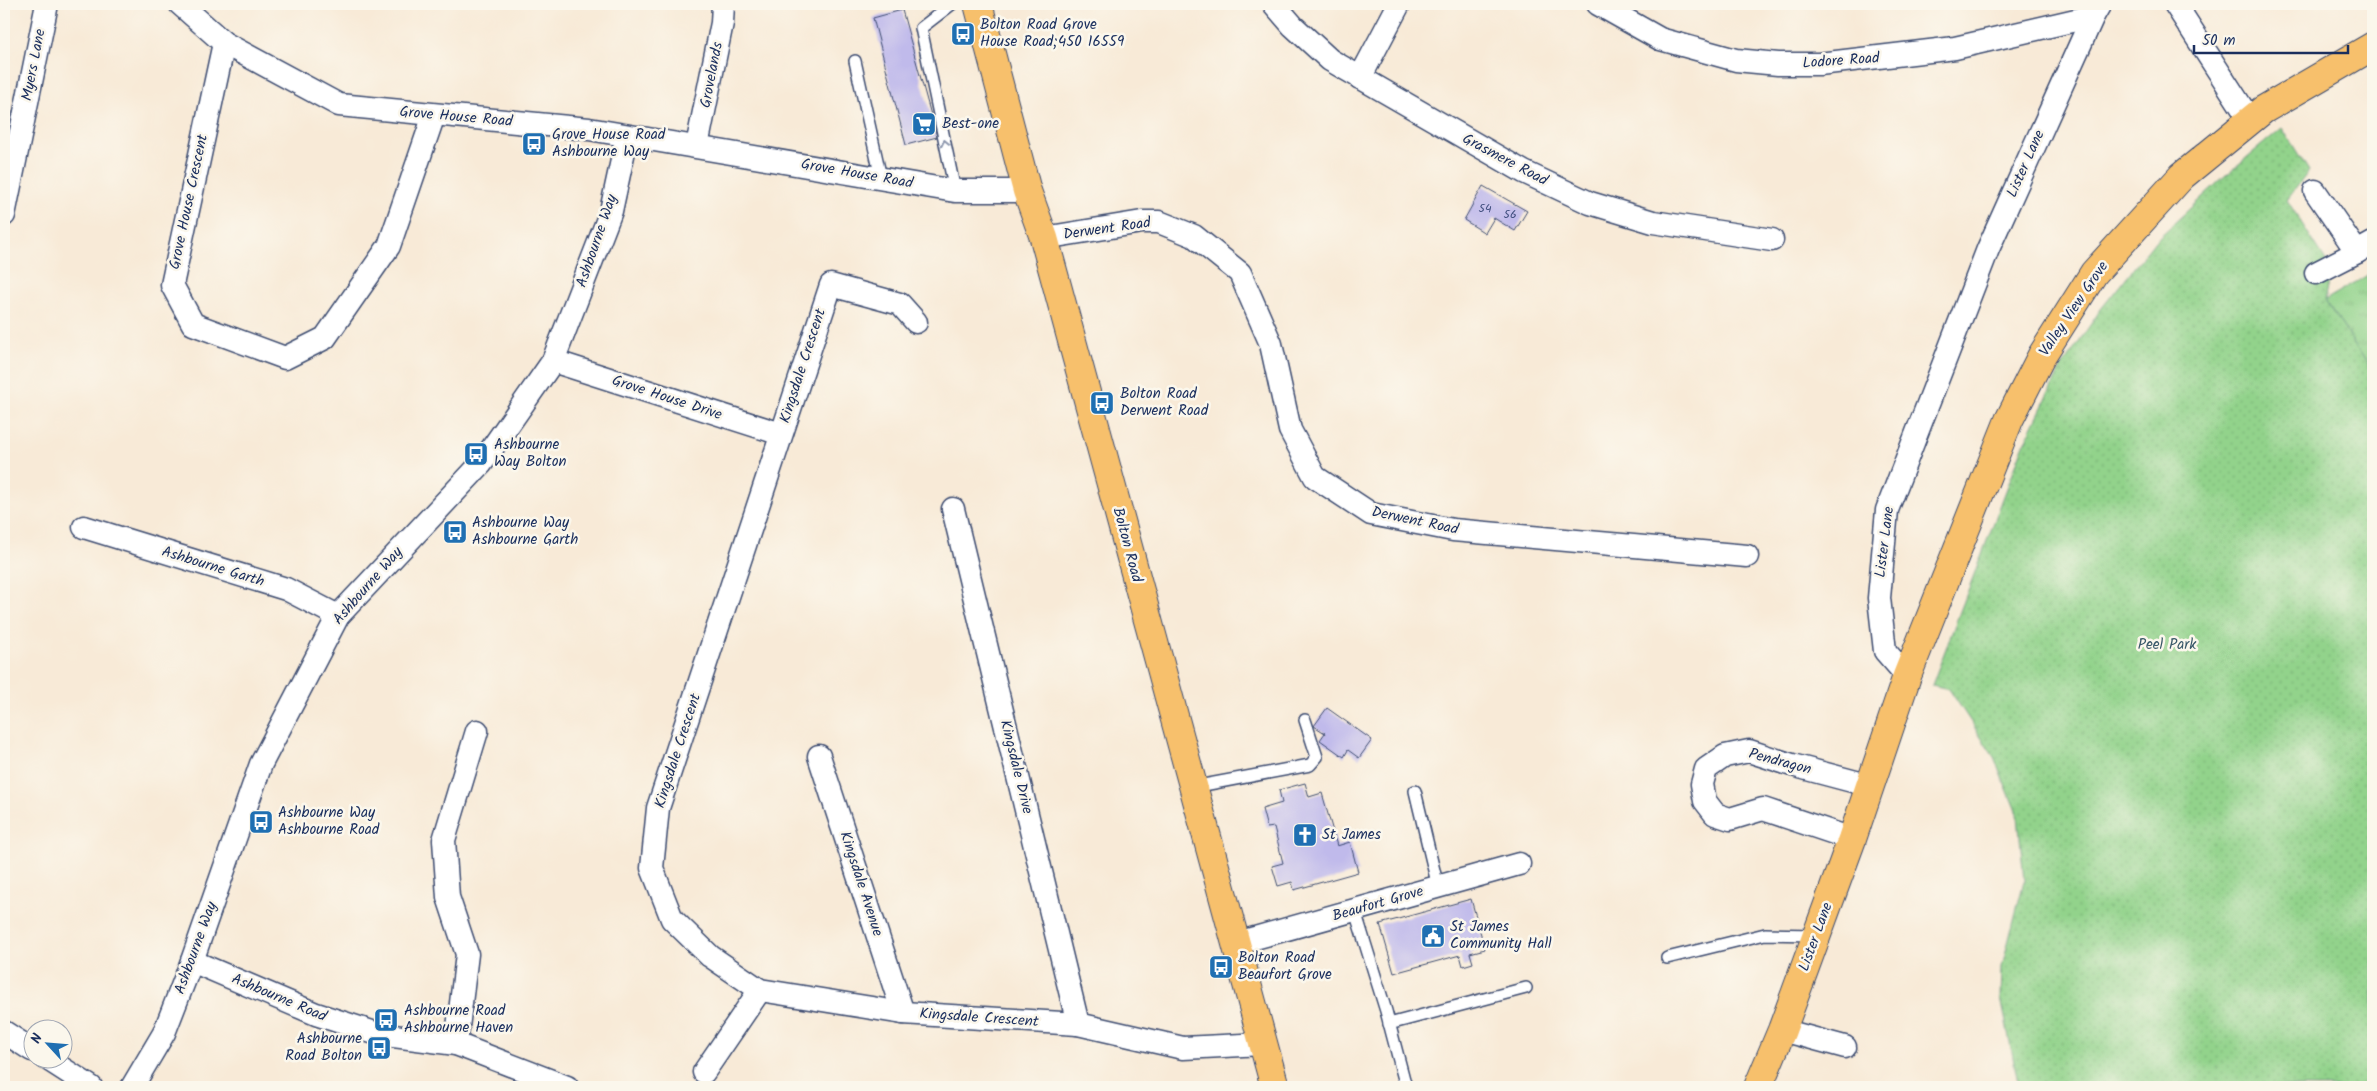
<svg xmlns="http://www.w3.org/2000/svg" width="2377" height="1091" font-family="Kalam,sans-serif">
  <defs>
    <pattern id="grass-tufts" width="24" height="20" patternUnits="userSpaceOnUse" patternTransform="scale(1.25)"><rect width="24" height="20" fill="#92d38b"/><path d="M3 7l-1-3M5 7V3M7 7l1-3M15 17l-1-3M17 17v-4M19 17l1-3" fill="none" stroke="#7db57a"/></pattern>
    <pattern id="park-dots" width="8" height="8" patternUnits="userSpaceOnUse" patternTransform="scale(1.25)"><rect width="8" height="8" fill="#92d38b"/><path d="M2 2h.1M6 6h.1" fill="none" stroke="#7db57a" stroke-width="1.8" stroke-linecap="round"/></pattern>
  </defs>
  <rect width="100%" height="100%" fill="#fbf7ec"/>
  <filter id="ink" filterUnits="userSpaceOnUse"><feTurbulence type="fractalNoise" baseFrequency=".02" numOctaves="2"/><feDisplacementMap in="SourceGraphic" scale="10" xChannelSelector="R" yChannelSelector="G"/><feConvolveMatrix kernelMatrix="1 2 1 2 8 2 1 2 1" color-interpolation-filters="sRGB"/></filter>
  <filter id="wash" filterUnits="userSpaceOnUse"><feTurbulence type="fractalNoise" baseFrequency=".0096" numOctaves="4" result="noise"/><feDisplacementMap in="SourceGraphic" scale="20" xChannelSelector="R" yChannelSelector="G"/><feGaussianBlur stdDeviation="1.12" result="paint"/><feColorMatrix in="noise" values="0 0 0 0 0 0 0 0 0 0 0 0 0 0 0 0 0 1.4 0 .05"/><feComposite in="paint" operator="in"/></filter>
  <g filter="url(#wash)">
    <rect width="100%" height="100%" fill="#f8ead7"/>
    <polygon fill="url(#grass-tufts)" stroke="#568174" points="2373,272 2373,372 2325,300"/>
    <polygon fill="url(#park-dots)" stroke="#568174" points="2282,128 2309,171 2287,200 2332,271 2325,300 2373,372 2373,1087 2019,1087 2001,998 2002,966 2024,881 2018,816 1994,757 1949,689 1932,685 2023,446 2061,368 2101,309 2156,240 2227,174"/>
    <g id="blocks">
      <g fill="#c0baeb">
        <polygon points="902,10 937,137 906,145 873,18"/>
        <polygon points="1483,186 1527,211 1515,231 1494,218 1485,233 1464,220"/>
        <polygon points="1327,708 1372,740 1359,758 1348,750 1344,757 1320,740 1325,733 1314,726"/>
        <polygon points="1305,783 1309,797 1322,793 1337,846 1350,842 1358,872 1294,890 1292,882 1278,886 1272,866 1283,863 1274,827 1267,828 1262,809 1282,803 1279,790"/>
        <polygon points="1471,899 1485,949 1470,953 1473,963 1463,966 1460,955 1394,973 1380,924"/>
      </g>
    </g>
  </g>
  <g filter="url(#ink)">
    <use href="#blocks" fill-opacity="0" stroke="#3c4b70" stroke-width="1"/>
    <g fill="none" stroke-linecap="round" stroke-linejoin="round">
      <defs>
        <g id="lane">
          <polyline points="952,4 921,28 955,191"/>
          <polyline points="855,61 881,178"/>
          <polyline points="1193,787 1310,765 1317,757 1305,720"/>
          <polyline points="1415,791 1438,887"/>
          <polyline points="1355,911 1386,1011 1406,1087"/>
          <polyline points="1667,958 1765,934 1817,935"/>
          <polyline points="1389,1024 1526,988"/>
        </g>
        <g id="street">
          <polyline points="180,4 224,43 339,105 589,129 955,191 1027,191"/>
          <polyline points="1274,4 1293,26 1330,60 1524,172 1590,203 1653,222 1772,240"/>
          <polyline points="1598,4 1660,39 1736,60 1778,64 1819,64 1955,48 2093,16"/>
          <polyline points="2175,4 2250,120"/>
          <polyline points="224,43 172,285 193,324 285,358 325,338 389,246 434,115"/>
          <polyline points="1360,78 1399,4"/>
          <polyline points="697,146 722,23 723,4"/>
          <polyline points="2315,191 2357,252 2373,243"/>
          <polyline points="4,215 47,4"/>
          <polyline points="1044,238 1142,222 1159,222 1194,236 1240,273 1271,344 1290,430 1315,477 1371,514 1453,530 1747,556"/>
          <polyline points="2316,273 2357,252"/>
          <polyline points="916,322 900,304 831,285 658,808 652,868 672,919 710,956 760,990 903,1013 1078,1024 1183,1048 1263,1044"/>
          <polyline points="553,361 781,434"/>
          <polyline points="953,509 1078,1024"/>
          <polyline points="84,527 286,589 338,616"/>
          <polyline points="1907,676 1885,651 1879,598 1887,510 1988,249 2093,16 2100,4"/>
          <polyline points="819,756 903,1013"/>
          <polyline points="1852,839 1763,809 1730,819 1715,814 1705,801 1702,784 1706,769 1725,756 1749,751 1792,765 1871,786"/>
          <polyline points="1237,943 1519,864"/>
          <polyline points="192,961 316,1014 378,1034 456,1044 567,1087"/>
          <polyline points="1782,1030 1845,1047"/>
          <polyline points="4,1032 32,1050"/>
          <polyline points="456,1044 467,954 448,897 444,840 477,731"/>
          <polyline points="46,1058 91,1087"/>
          <polyline points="704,1072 760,990"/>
          <polyline points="132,1087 164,1033 192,961 261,764 338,616 481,464 553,361 611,211 627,137"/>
        </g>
        <polyline id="primary" points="978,4 1027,191 1044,238 1275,1087"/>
        <polyline id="highway" points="1758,1087 1782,1030 1852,839 1907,676 2009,420 2042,355 2094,273 2182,176 2263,110 2373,46"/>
      </defs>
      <use href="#lane" stroke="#3c4b70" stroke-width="14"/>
      <use href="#street" stroke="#3c4b70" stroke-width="25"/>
      <use href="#primary" stroke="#3c4b70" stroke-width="30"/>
      <use href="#highway" stroke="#3c4b70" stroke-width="30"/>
      <use href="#lane" stroke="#fff" stroke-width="11"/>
      <use href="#street" stroke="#fff" stroke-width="22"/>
      <use href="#primary" stroke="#f7c06c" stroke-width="28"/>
      <use href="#highway" stroke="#f7c06c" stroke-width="28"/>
    </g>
    <defs><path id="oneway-chevron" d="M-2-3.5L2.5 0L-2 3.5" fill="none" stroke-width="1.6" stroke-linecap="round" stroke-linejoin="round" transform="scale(1.25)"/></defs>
    <use stroke="#8d97ae" href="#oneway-chevron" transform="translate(945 143) rotate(-102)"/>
  </g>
  <defs>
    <symbol id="bus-square" viewBox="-11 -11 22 22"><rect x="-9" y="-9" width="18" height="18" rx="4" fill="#1f6fb2" stroke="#fbf7ec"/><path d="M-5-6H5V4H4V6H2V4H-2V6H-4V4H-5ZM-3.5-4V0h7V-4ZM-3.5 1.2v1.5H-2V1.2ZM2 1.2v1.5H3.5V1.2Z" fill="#fff"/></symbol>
    <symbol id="supermarket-square" viewBox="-11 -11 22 22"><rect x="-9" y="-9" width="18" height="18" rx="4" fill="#1f6fb2" stroke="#fbf7ec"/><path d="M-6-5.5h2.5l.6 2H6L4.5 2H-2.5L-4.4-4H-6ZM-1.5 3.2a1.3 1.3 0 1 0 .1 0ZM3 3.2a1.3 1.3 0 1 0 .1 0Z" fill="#fff"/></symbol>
    <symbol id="church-square" viewBox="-11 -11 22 22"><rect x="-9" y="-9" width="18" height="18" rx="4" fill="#1f6fb2" stroke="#fbf7ec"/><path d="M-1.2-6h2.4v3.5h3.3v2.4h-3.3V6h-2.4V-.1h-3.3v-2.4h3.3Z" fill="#fff"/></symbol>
    <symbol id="civic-square" viewBox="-11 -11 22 22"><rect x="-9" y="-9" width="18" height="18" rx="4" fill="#1f6fb2" stroke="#fbf7ec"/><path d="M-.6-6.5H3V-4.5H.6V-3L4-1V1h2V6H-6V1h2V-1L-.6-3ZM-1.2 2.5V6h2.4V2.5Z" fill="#fff"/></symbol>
  </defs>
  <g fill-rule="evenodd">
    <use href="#bus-square" x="949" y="20" width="28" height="28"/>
    <use href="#supermarket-square" x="910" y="110" width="28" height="28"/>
    <use href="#bus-square" x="520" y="130" width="28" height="28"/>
    <use href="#bus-square" x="1088" y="389" width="28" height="28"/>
    <use href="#bus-square" x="462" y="440" width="28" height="28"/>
    <use href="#bus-square" x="441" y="518" width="28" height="28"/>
    <use href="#bus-square" x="247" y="808" width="28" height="28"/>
    <use href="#church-square" x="1291" y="821" width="28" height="28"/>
    <use href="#civic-square" x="1419" y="922" width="28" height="28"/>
    <use href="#bus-square" x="1207" y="953" width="28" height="28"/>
    <use href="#bus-square" x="372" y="1006" width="28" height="28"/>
    <use href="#bus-square" x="365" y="1034" width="28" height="28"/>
  </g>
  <g text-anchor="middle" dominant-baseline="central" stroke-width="5" stroke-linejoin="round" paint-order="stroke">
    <g font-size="12" fill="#445281">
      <text x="1485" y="208">54</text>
      <text x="1510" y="214">56</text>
    </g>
    <g font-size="15" fill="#1b2f5e" stroke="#fbf7ec" text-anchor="start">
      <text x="980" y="25">Bolton Road Grove<tspan x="980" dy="17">House Road;450 16559</tspan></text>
      <text x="942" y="124">Best-one</text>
      <text x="552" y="135">Grove House Road<tspan x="552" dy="17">Ashbourne Way</tspan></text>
      <text x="1120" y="394">Bolton Road<tspan x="1120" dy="17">Derwent Road</tspan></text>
      <text x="494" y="445">Ashbourne<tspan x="494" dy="17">Way Bolton</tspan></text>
      <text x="472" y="523">Ashbourne Way<tspan x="472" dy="17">Ashbourne Garth</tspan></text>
      <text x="278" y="813">Ashbourne Way<tspan x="278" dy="17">Ashbourne Road</tspan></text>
      <text x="1322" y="835">St James</text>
      <text x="1450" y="927">St James<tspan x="1450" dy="17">Community Hall</tspan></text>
      <text x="1238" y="958">Bolton Road<tspan x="1238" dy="17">Beaufort Grove</tspan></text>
      <text x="404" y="1011">Ashbourne Road<tspan x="404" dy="17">Ashbourne Haven</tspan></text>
      <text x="362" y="1039" text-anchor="end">Ashbourne<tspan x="362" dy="17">Road Bolton</tspan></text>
    </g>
    <g font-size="15" fill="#1b2f5e" stroke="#fbf7ec">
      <text transform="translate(1841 61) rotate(-4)">Lodore Road</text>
      <text transform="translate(34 65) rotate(-79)">Myers Lane</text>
      <text transform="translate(712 75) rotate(-79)">Grovelands</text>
      <text transform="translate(456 117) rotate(5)">Grove House Road</text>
      <text transform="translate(1505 160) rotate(28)">Grasmere Road</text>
      <text transform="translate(2026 164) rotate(-66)">Lister Lane</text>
      <text transform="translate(857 174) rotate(10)">Grove House Road</text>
      <text transform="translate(189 202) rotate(-78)">Grove House Crescent</text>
      <text transform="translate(1107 229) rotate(-8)">Derwent Road</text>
      <text transform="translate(597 241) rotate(-71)">Ashbourne Way</text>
      <text transform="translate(2074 309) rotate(-56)">Valley View Grove</text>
      <text transform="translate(803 366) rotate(-72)">Kingsdale Crescent</text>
      <text transform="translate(667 398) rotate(18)">Grove House Drive</text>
      <text transform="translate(1415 521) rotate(12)">Derwent Road</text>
      <text transform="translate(1885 542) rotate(-83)">Lister Lane</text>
      <text transform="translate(1127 545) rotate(75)">Bolton Road</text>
      <text transform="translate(213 567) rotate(17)">Ashbourne Garth</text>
      <text transform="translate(368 586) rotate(-49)">Ashbourne Way</text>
      <text transform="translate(678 751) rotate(-72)">Kingsdale Crescent</text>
      <text transform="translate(1780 762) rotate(15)">Pendragon</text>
      <text transform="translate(1016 767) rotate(76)">Kingsdale Drive</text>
      <text transform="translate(861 884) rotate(72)">Kingsdale Avenue</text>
      <text transform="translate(1378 904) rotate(-16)">Beaufort Grove</text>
      <text transform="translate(1816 937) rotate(-70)">Lister Lane</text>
      <text transform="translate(196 948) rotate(-70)">Ashbourne Way</text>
      <text transform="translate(279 998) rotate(23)">Ashbourne Road</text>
      <text transform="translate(979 1018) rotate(4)">Kingsdale Crescent</text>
    </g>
    <g font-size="15" fill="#395869" stroke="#fbf7ec">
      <text x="2167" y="645">Peel Park</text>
    </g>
  </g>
  <rect width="2377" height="1091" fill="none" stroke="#fbf7ec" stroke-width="20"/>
  <g transform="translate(48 1044) rotate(296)"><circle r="24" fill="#fbf7ec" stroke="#a1a7b3"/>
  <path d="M0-4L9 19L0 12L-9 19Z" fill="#1f6fb2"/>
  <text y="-8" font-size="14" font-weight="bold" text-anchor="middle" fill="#1b2f5e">N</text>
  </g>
  <path d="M2194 45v8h154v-8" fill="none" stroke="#1b2f5e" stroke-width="2.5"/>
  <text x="2202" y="45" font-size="15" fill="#1b2f5e" stroke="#fbf7ec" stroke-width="4" paint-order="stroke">50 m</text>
</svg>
